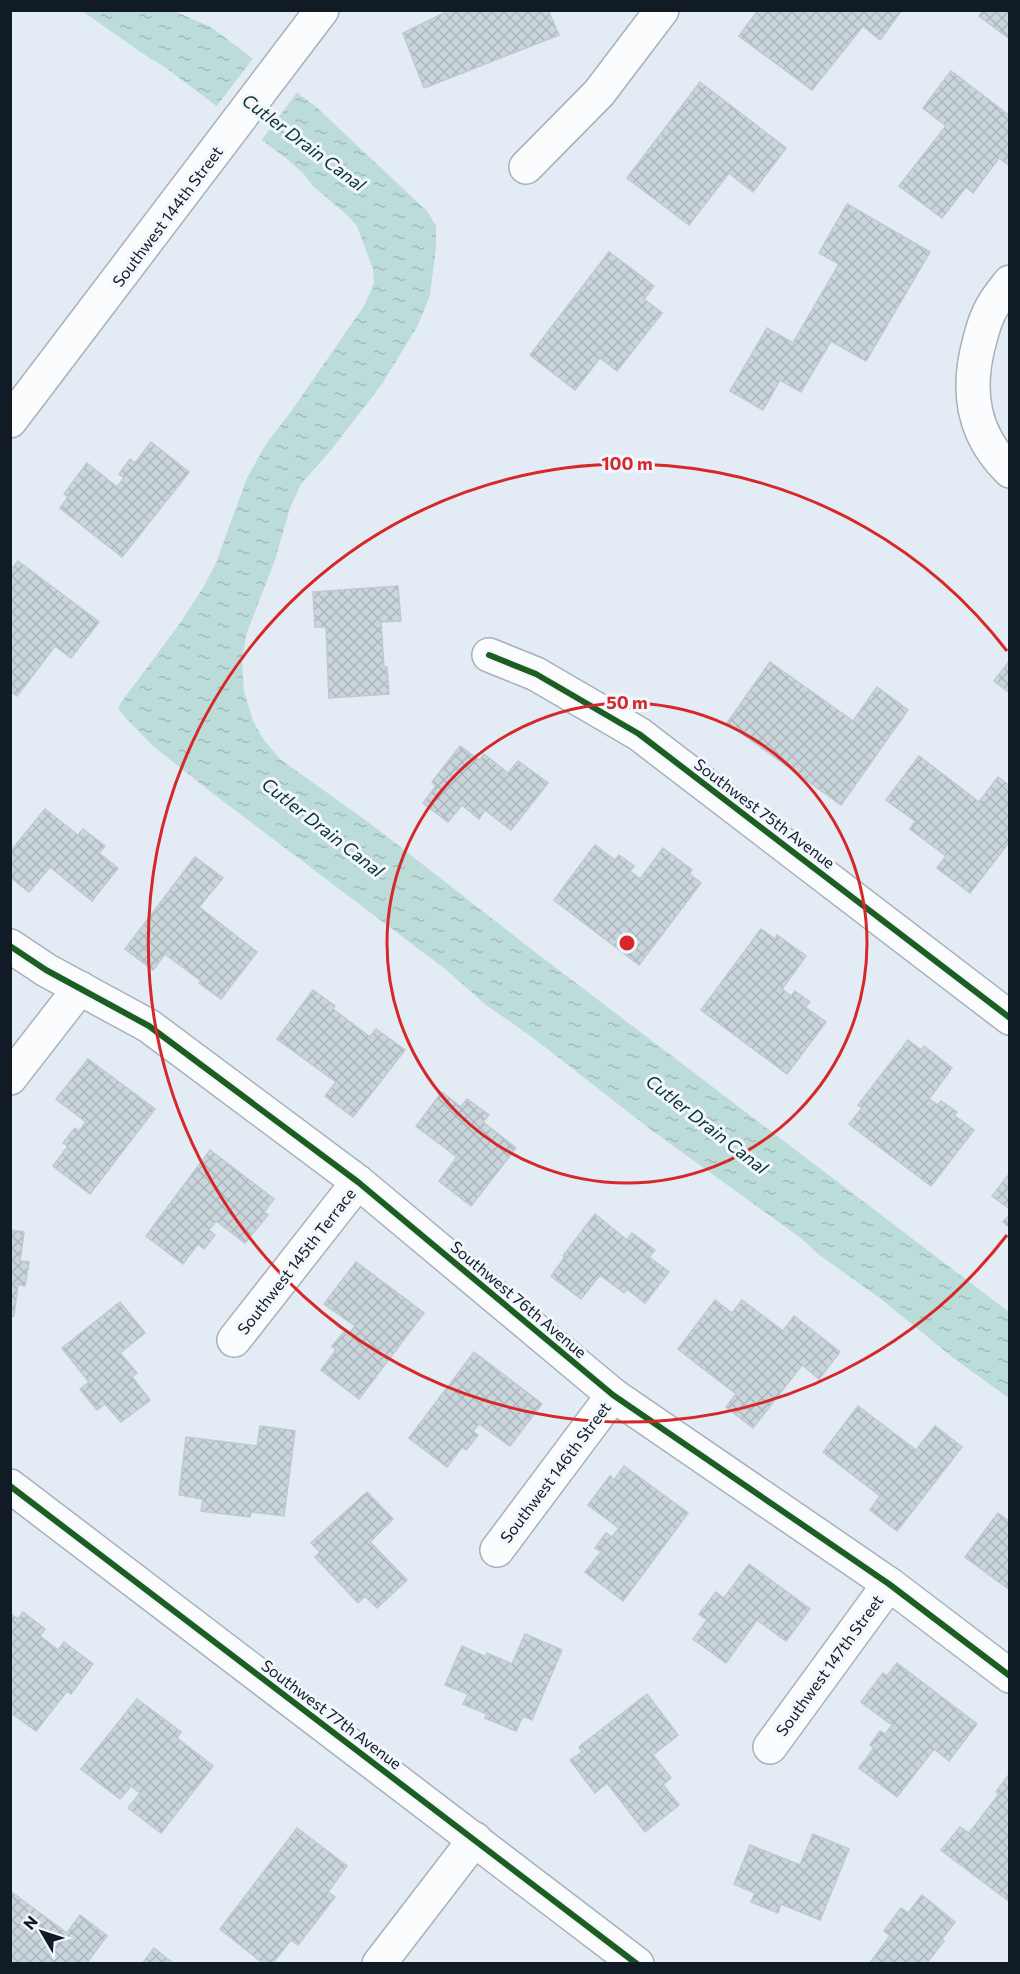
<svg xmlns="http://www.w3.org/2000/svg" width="1020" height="1974" font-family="Commissioner,sans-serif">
  <defs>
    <pattern id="water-ripples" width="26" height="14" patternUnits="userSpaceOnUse" patternTransform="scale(1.5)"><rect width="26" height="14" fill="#bcdcd9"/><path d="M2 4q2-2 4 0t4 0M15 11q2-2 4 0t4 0" fill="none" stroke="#a1bcba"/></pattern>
    <pattern id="building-cross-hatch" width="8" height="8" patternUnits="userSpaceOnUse" patternTransform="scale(1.5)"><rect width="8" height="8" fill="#cad6dc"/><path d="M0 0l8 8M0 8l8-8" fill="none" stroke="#acb7bd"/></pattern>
  </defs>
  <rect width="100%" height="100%" fill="#e3ebf4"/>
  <polygon fill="url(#water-ripples)" points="82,11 174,11 211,27 315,106 427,211 436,226 436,248 430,295 418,325 382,384 331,450 301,484 290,508 275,560 246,635 242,662 244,691 253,721 264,740 280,759 372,825 531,949 1009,1312 1009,1398 956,1360 881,1299 818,1254 802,1239 650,1129 532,1037 486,1005 445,969 207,789 153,746 124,716 118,708 120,704 178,626 203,588 216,563 247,478 266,444 290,413 364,306 374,283 373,269 357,226 347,215 313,186 303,173 287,159 166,68 145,55"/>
  <polygon fill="#e3ebf4" points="255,56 299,90 260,142 215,108"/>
  <g fill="url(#building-cross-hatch)" stroke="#bec9d0" stroke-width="1.5">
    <polygon points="450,10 548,10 559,35 424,88 403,33"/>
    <polygon points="758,10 902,10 880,40 863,26 812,90 739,36"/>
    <polygon points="983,10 1010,10 1010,39 979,16"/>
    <polygon points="951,71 1010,116 1010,166 999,158 973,193 966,187 942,218 899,186 946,126 923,108"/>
    <polygon points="700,82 786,148 753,192 729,173 689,225 627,178"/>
    <polygon points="847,204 930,252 866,361 831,341 801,392 780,380 763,410 730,391 767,328 793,343 839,264 819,253"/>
    <polygon points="609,252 654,286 644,299 662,313 617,371 600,358 575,390 530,355"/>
    <polygon points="151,442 189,472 122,557 60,508 68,497 64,494 87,463 117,487 124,478 119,474 130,459 135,463"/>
    <polygon points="18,561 99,622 71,658 55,646 17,696 10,691 10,625 12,623 10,622 10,571"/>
    <polygon points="398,586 401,621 381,622 384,667 387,667 389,694 329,698 326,627 315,627 313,592"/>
    <polygon points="1010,660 1010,693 994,681"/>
    <polygon points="770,662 853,721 877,687 908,710 841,805 727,723"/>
    <polygon points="460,746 479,760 484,754 508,773 518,761 548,783 511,830 485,810 479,819 462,805 448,822 423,803 436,786 432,782"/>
    <polygon points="919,756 979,802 998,777 1010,786 1010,841 970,893 937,868 946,856 910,829 915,821 886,800"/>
    <polygon points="45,809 78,835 83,829 105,846 99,853 118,868 92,901 50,867 29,892 10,877 10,852"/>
    <polygon points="595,845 615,860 619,855 634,866 630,871 640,879 663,848 692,870 689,874 701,883 639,965 554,900"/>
    <polygon points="195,857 223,878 199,907 257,952 221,999 199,983 201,981 165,954 153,970 125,949"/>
    <polygon points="761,929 775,939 777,935 806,956 782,989 791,996 795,991 810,1002 805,1007 826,1022 787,1074 701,1010"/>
    <polygon points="313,990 335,1006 333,1009 370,1037 376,1029 405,1050 353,1117 325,1096 336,1082 277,1039"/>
    <polygon points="908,1040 921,1050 924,1046 952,1068 929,1099 938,1105 941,1101 957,1112 954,1115 974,1130 931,1186 849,1124 862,1108 858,1105"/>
    <polygon points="88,1059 155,1109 90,1194 53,1166 68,1146 63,1143 75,1128 79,1131 86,1122 56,1099"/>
    <polygon points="442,1092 461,1107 467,1099 489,1115 483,1122 516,1148 471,1206 439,1181 457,1157 416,1126"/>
    <polygon points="210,1150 274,1199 264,1212 268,1215 245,1243 216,1221 209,1230 215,1235 204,1249 198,1244 183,1264 146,1236"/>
    <polygon points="1010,1173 1010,1209 992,1196"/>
    <polygon points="595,1214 627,1240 632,1233 655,1250 649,1257 669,1272 645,1303 627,1289 624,1293 600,1275 581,1299 551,1276 565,1257 563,1256"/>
    <polygon points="1010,1214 1010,1228 1003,1222"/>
    <polygon points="10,1230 24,1232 20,1261 29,1262 25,1286 18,1284 14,1316 10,1316"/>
    <polygon points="356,1262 424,1313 359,1399 321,1370 336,1350 332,1346 344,1332 348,1335 355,1326 324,1304"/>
    <polygon points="715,1300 732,1313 742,1300 783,1331 794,1316 840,1352 819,1379 802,1365 753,1428 726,1407 736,1394 678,1349"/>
    <polygon points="120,1302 145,1333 120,1353 137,1373 132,1377 150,1400 121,1422 105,1404 97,1410 80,1389 89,1382 62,1348"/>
    <polygon points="474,1352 542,1404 510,1446 479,1424 473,1431 478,1435 466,1450 462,1447 447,1467 409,1438"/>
    <polygon points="858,1406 916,1450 935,1426 962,1447 897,1531 870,1510 880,1496 823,1452"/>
    <polygon points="260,1426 295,1431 284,1516 251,1512 250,1517 201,1511 203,1499 179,1495 186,1437 257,1446"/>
    <polygon points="624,1466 688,1513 623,1601 585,1572 601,1552 595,1548 606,1533 612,1537 619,1528 588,1505 610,1476 614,1480"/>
    <polygon points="367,1492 393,1519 370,1542 407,1580 377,1608 365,1596 358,1603 315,1557 320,1552 311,1543"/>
    <polygon points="998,1513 1010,1522 1010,1590 965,1557"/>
    <polygon points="749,1564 810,1609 786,1641 757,1620 726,1663 693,1639 707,1620 699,1614 716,1592 724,1598"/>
    <polygon points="23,1612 45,1629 40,1636 58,1650 64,1642 93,1664 71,1694 67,1691 36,1731 10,1712 10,1614 18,1619"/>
    <polygon points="525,1634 562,1650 532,1720 523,1716 516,1731 485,1718 487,1714 463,1704 468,1694 445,1685 462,1646 486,1657 487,1653 512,1664"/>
    <polygon points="897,1663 977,1724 949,1761 934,1749 897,1797 859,1768 874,1748 870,1745 880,1731 885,1734 892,1725 861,1702 883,1673 887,1676"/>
    <polygon points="647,1694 678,1735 653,1755 671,1778 663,1785 679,1805 645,1832 607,1783 595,1793 570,1760 582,1752 579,1747"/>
    <polygon points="137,1699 181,1732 177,1738 213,1766 161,1833 128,1808 140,1793 131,1786 120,1799 81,1769"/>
    <polygon points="1010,1773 1010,1902 941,1850 960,1827 969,1833 999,1794 996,1792"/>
    <polygon points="297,1828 347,1866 328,1892 335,1897 298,1945 291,1940 272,1964 264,1964 220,1929"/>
    <polygon points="813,1834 849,1849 820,1920 781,1904 778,1913 751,1902 755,1893 734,1884 750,1845 800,1865"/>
    <polygon points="10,1891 67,1933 80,1915 107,1936 86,1964 10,1964"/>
    <polygon points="922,1895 955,1922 942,1939 944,1941 926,1964 869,1964 890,1936 884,1931 901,1908 908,1913"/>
    <polygon points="154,1948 174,1964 142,1964"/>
  </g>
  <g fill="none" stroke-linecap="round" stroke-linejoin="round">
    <defs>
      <g id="minor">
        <polyline points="526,167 599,93 662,10"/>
        <path d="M1010,282C1003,291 996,299 991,309C985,319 982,331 979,343C966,392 973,435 1010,471"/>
        <polyline points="10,421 322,10"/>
        <polyline points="489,655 536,674 639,734 1010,1018"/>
        <polyline points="10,946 46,970 149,1026 358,1182 613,1395 889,1584 1010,1676"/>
        <polyline points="10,1078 80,988"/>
        <polyline points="234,1340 358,1182"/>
        <polyline points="10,1486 637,1964"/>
        <polyline points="497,1550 613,1395"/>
        <polyline points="770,1747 889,1584"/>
        <polyline points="379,1964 475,1839"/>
      </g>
    </defs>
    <use href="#minor" stroke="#a8b0b9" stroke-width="36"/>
    <use href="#minor" stroke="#fbfcfd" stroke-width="33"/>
    <defs>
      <g id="cycleway">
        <polyline points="489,655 536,674 639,734 1010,1018"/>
        <polyline points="10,946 46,970 149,1026 358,1182 613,1395 889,1584 1010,1676"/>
        <polyline points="10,1486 637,1964"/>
      </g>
    </defs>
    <use href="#cycleway" stroke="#f2f7fd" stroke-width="10"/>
    <use href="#cycleway" stroke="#1b5e20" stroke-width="6"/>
  </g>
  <g fill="none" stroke="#d62828" stroke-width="3">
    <circle cx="627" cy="943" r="240"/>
    <path d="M1007 1235A479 479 0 1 1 1007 651"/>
  </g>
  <g text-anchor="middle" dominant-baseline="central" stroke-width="6" stroke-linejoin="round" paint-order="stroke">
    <g font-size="16" fill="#111b25" stroke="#f2f7fd">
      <text transform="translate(167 216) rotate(-53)">Southwest 144th Street</text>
      <text transform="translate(765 813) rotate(37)">Southwest 75th Avenue</text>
      <text transform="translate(296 1261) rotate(-52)">Southwest 145th Terrace</text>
      <text transform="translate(519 1299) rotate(40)">Southwest 76th Avenue</text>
      <text transform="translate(555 1472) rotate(-53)">Southwest 146th Street</text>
      <text transform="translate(829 1665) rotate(-54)">Southwest 147th Street</text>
      <text transform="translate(332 1714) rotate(37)">Southwest 77th Avenue</text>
    </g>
    <g font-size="18" font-style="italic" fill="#0a322d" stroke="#f2f7fd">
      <text transform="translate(304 142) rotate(37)">Cutler Drain Canal</text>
      <text transform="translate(323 827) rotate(38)">Cutler Drain Canal</text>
      <text transform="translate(707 1124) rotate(38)">Cutler Drain Canal</text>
    </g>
  </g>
  <circle cx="627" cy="943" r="9" fill="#d62828" stroke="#f2f7fd" stroke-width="3"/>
  <g font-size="18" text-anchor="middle" font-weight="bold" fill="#d62828" stroke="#f2f7fd" stroke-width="6" stroke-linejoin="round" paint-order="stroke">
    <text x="627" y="470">100 m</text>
    <text x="627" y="709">50 m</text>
  </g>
  <rect width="1020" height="1974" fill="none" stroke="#111b25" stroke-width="24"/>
  <g transform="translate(42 1932) rotate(309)" stroke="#f2f7fd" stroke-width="4.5" paint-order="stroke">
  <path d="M0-4.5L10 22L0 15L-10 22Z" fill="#111b25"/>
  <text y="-9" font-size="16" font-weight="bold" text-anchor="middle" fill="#111b25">N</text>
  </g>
</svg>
